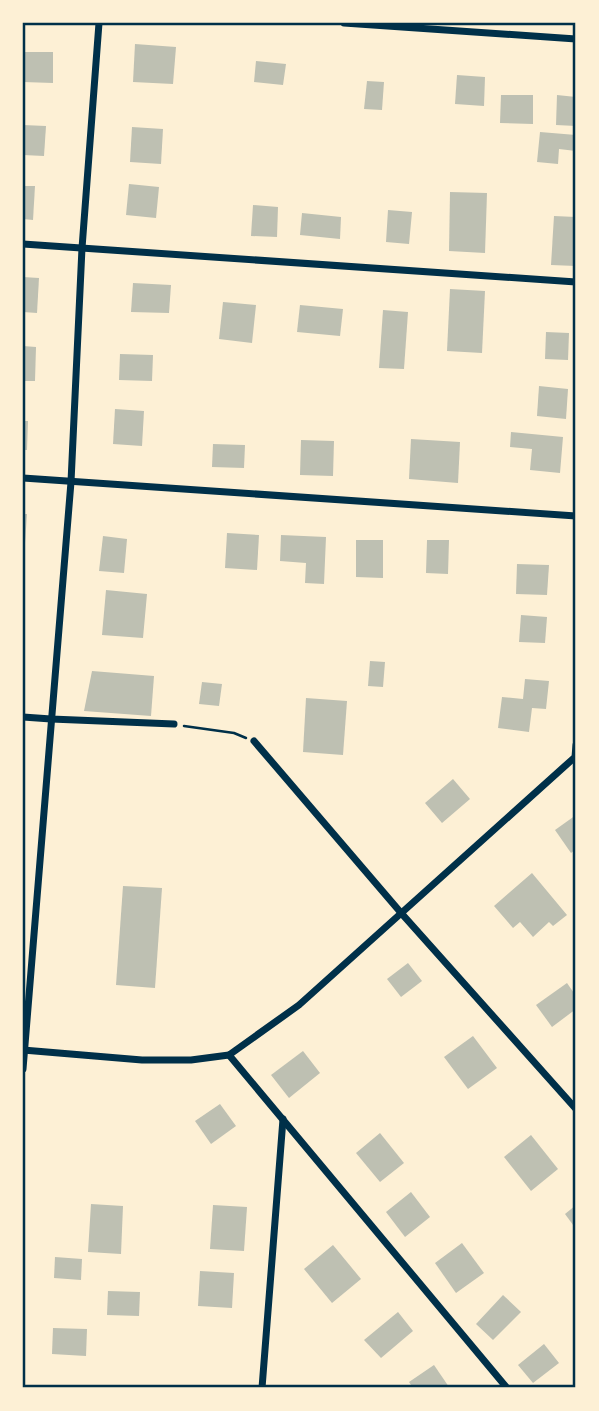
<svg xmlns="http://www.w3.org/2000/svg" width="599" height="1411" font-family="Commissioner,sans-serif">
  <rect width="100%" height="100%" fill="#fdf0d5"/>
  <g fill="#bec0b2">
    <polygon points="135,44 176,47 173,84 133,82"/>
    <polygon points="23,52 53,52 53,83 23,82"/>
    <polygon points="256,61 286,64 283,85 254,82"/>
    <polygon points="457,75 485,77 484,106 455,104"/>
    <polygon points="367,81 384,82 382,110 364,109"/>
    <polygon points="501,95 533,95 533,124 500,123"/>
    <polygon points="557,95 576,97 576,126 556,125"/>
    <polygon points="23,125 46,126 44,156 23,155"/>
    <polygon points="132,127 163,129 161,164 130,162"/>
    <polygon points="540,132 576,135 576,151 559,149 558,164 537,162"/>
    <polygon points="129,184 159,187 156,218 126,215"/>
    <polygon points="23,186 35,186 33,220 23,219"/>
    <polygon points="450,192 487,193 485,253 449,251"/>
    <polygon points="253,205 278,207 277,237 251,236"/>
    <polygon points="388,210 412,212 409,244 386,242"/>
    <polygon points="302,213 341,217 340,239 300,235"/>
    <polygon points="554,216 576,217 576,266 551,265"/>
    <polygon points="23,277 39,278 37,313 23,312"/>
    <polygon points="133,283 171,285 169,313 131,312"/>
    <polygon points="450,289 485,291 482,353 447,351"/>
    <polygon points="223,302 256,305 252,343 219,339"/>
    <polygon points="300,305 343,309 340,336 297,332"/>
    <polygon points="383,310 408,312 404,369 379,368"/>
    <polygon points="546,332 569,333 568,360 545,359"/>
    <polygon points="23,346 36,347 35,381 23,381"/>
    <polygon points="120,354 153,355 152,381 119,380"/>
    <polygon points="539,386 568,389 566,419 537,416"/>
    <polygon points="115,409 144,411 142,446 113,444"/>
    <polygon points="23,421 28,421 27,450 23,450"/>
    <polygon points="511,432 563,437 560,473 530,470 532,449 510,447"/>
    <polygon points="411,439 460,442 458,483 409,479"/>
    <polygon points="301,440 334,441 333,476 300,475"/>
    <polygon points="213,444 245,445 244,468 212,467"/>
    <polygon points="23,514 27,514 25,543 23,543"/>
    <polygon points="227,533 259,535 257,570 225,568"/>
    <polygon points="281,535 326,537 324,584 305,583 306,563 280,561"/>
    <polygon points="103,536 127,539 124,573 99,571"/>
    <polygon points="356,540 383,540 383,578 356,577"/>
    <polygon points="427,540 449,540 448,574 426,573"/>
    <polygon points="517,564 549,565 547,595 516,594"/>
    <polygon points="106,590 147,594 143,638 102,635"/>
    <polygon points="521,615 547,617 545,643 519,642"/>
    <polygon points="370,661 385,662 383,687 368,686"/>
    <polygon points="92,671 154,676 151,716 84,711"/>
    <polygon points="525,679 549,681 546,709 532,708 529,732 498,728 502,697 523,699"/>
    <polygon points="202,682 222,684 219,706 199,704"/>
    <polygon points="306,698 347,701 343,755 303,752"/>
    <polygon points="453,779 470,799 442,823 425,803"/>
    <polygon points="576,815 576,849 571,853 555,830"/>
    <polygon points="532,873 567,915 553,926 549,922 533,937 520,922 513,928 494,906"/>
    <polygon points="123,886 162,888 155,988 116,985"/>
    <polygon points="408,963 422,981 401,997 387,979"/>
    <polygon points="567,983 576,996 576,1009 552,1027 536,1005"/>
    <polygon points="473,1036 497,1068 468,1089 444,1057"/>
    <polygon points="303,1051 320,1073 289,1098 271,1075"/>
    <polygon points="220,1104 236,1126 211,1144 195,1121"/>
    <polygon points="380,1133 404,1163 380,1182 356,1153"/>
    <polygon points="531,1135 558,1169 531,1191 504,1157"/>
    <polygon points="411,1192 430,1217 405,1237 386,1212"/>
    <polygon points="91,1204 123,1206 121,1254 88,1252"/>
    <polygon points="213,1205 247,1207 244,1251 210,1249"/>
    <polygon points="576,1205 576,1229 565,1214"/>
    <polygon points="462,1243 484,1273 456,1293 435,1263"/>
    <polygon points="333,1245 361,1279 332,1303 304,1269"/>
    <polygon points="55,1257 82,1259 81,1280 54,1278"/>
    <polygon points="200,1271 234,1273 232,1308 198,1306"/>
    <polygon points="108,1291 140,1292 139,1316 107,1315"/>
    <polygon points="503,1295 521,1312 493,1340 476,1324"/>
    <polygon points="398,1312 413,1331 381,1358 364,1340"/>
    <polygon points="53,1328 87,1329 86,1356 52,1354"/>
    <polygon points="544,1344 559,1363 533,1383 518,1365"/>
    <polygon points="434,1365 449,1387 413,1388 409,1382"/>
  </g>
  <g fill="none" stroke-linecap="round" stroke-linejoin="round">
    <polyline stroke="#003049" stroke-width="2.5" points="184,726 234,733 246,738"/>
    <g stroke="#003049" stroke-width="7">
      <polyline points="344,23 576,39"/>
      <polyline points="23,244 576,282"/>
      <polyline points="23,478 576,516"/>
      <polyline points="23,717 51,719 174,724"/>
      <polyline points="254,741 402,914 576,1109"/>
      <polyline points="23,1050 142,1060 191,1060 229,1055 299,1005 575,757 576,745"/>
      <polyline points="229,1055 507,1388"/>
      <polyline points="23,1069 71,482 82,248 99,23"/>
      <polyline points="262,1388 283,1119"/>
    </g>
  </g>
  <rect width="599" height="1411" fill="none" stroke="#fdf0d5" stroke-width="49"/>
  <rect x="24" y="24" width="550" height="1362" fill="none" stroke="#003049" stroke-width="2.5"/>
</svg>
